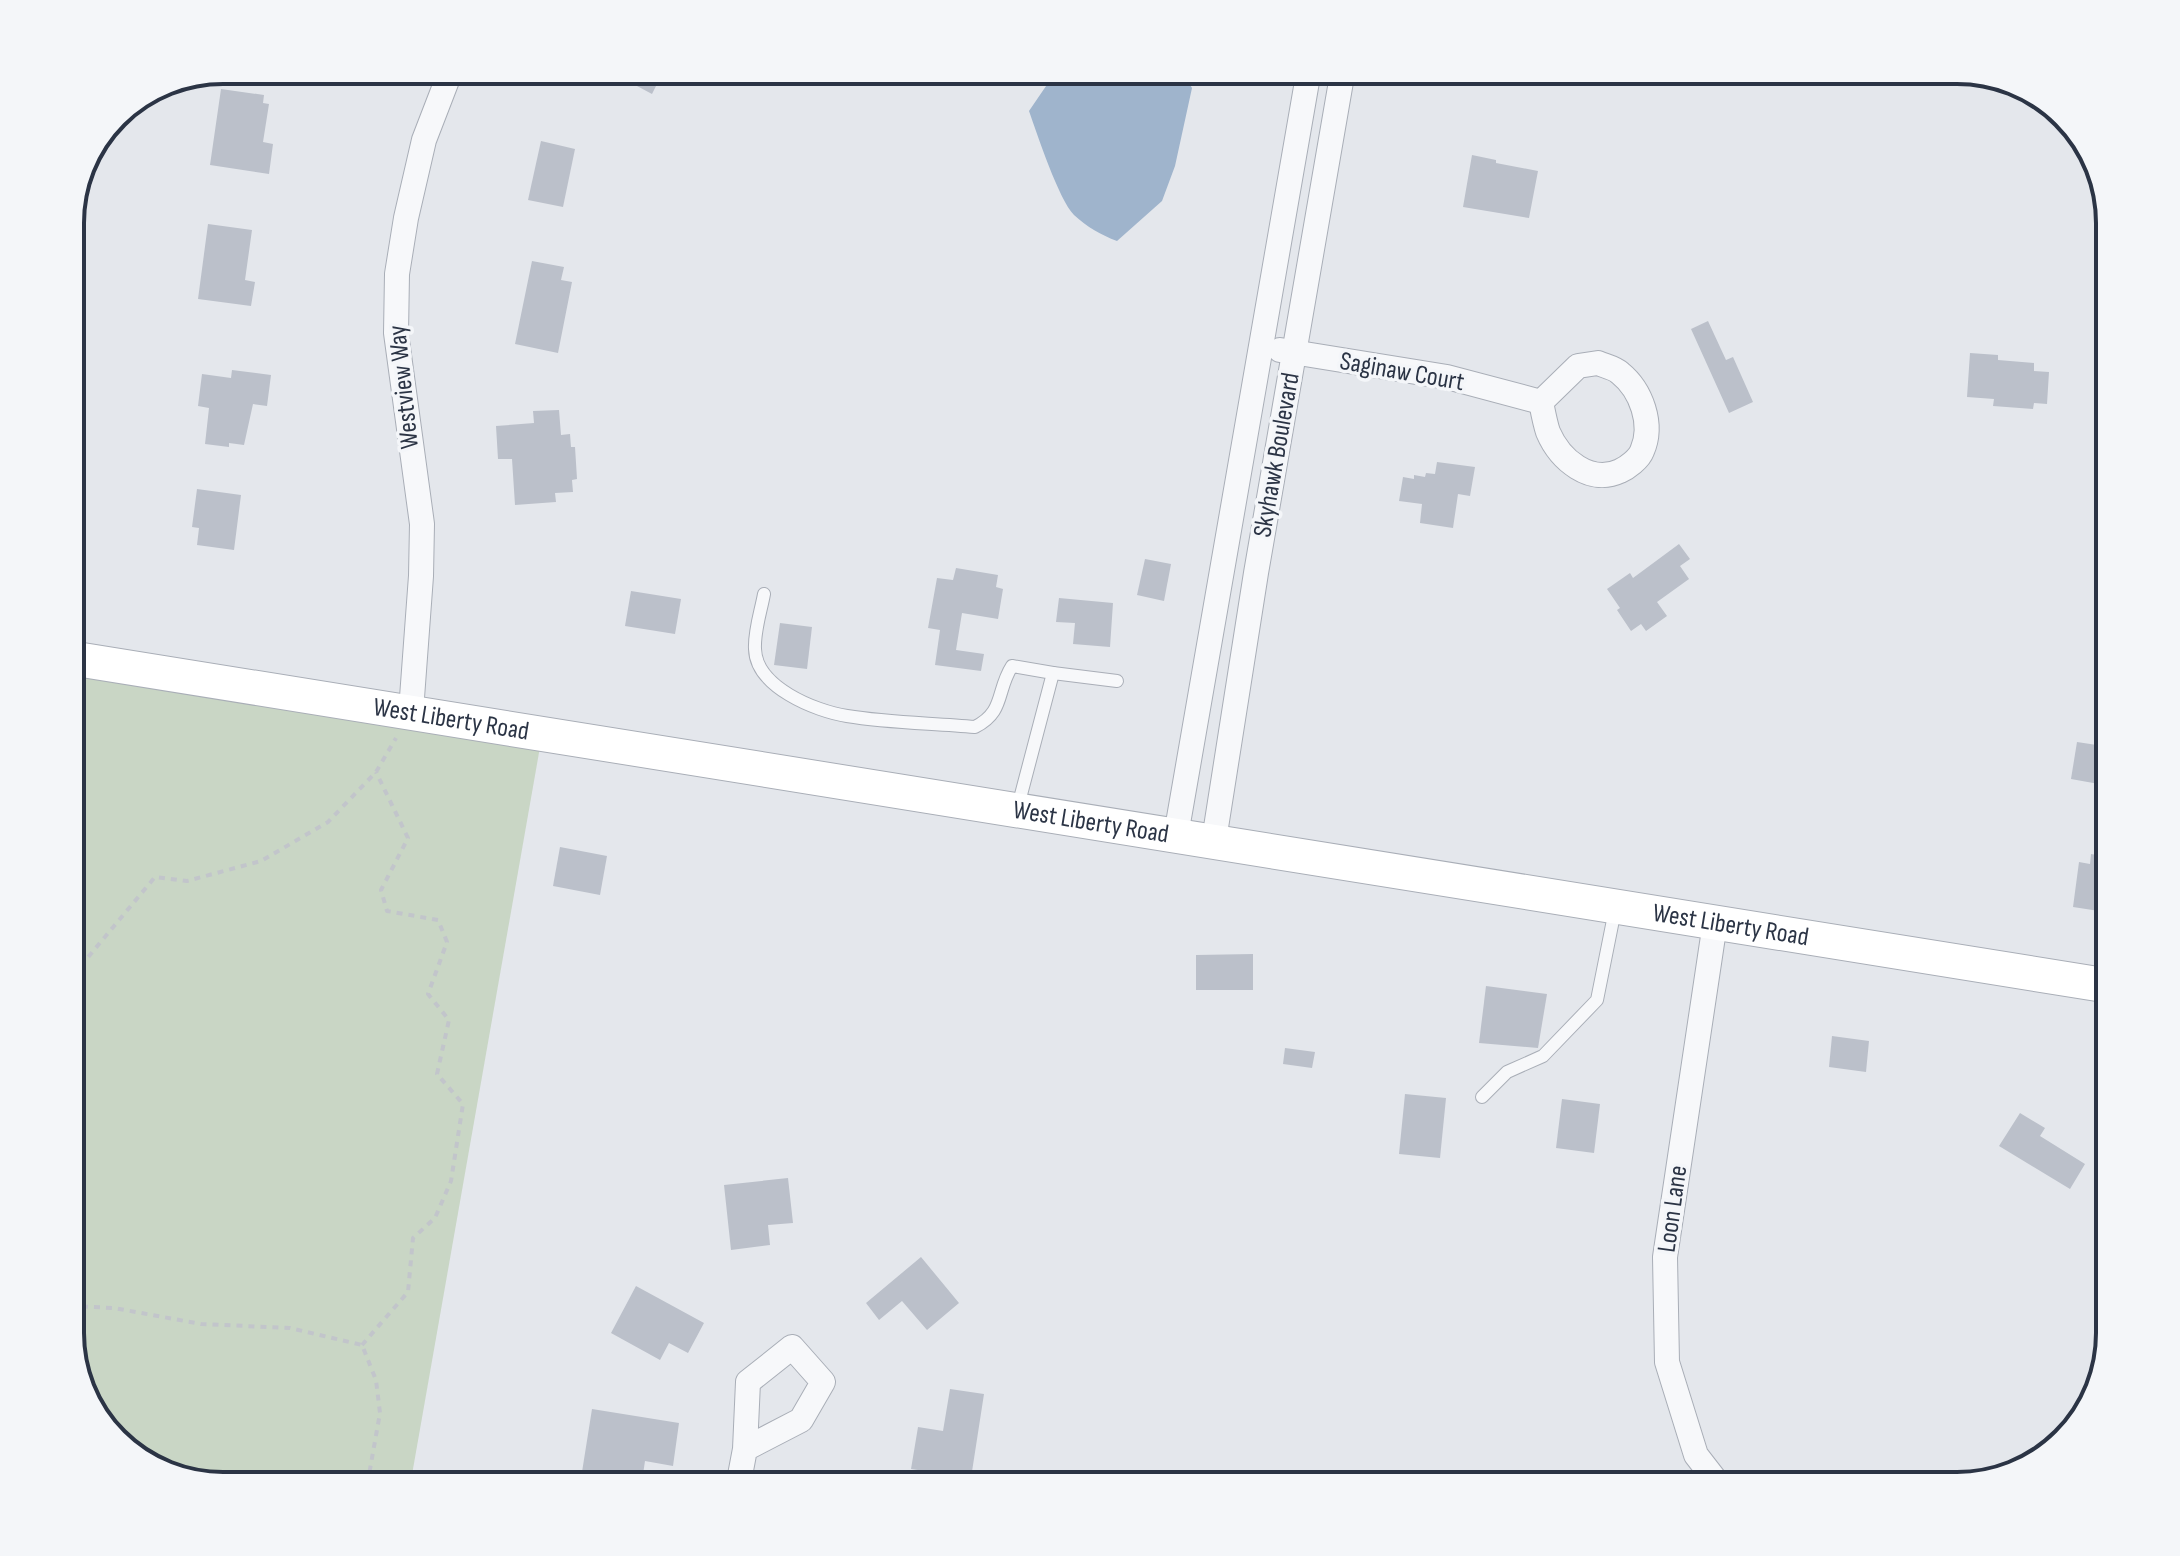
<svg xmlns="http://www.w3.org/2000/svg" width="2180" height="1556" font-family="'Sofia Sans Condensed',sans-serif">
  <rect width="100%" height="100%" fill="#e4e7ec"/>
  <polygon fill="#c9d6c5" points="70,671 540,747 410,1486 222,1486 130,1455 90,1409 70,1343"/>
  <path fill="#9fb4cc" d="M1057,70H1181L1192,88L1175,166L1162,201L1117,241C1101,235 1087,227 1074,215C1059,200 1037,134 1029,111Z"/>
  <g fill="#bbc0ca">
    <polygon points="607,70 664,70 652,94"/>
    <polygon points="221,89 264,95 263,103 269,104 263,142 273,144 269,174 210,165"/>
    <polygon points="541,141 575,149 563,207 528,200"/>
    <polygon points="1472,155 1496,160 1496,163 1538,171 1529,218 1463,207"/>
    <polygon points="208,224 252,230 245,280 255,282 251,306 198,299"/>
    <polygon points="532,261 564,267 561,280 572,282 558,353 515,344"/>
    <polygon points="1708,321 1726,360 1733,357 1753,402 1729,413 1691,329"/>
    <polygon points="1970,353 1998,355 1998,360 2034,363 2034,371 2049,372 2047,404 2034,403 2033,409 1993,406 1994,399 1967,397"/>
    <polygon points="232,370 271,375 267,406 253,404 244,445 229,443 229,447 205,444 209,408 198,406 202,374 231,378"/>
    <polygon points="559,410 561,435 570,434 571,447 575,447 577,479 572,480 573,492 555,493 556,502 515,505 512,459 498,459 496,426 534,423 533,411"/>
    <polygon points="1437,462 1475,467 1470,496 1458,494 1453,528 1420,523 1422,504 1399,501 1403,477 1414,479 1414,475 1425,477 1426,473 1435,474"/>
    <polygon points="197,489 241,495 234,550 197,545 199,528 192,527"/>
    <polygon points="1679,544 1690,559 1680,566 1689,579 1657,602 1667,616 1646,631 1641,624 1631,631 1617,610 1620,608 1607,589 1630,573 1633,578"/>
    <polygon points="1145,559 1171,564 1164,601 1137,595"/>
    <polygon points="956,568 998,575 996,587 1003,589 998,619 962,613 956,650 984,654 981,671 935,665 940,630 928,628 937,578 953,580"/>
    <polygon points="631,591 681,599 675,634 625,626"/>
    <polygon points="1059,598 1113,603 1110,647 1073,644 1075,623 1056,622"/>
    <polygon points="780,623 812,627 807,669 774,665"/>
    <polygon points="2077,742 2110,747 2110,786 2071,779"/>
    <polygon points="560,847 607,856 600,895 553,886"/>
    <polygon points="2091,854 2110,857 2106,900 2101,899 2099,911 2073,907 2079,862 2090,864"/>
    <polygon points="1253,954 1253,990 1196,990 1196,955"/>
    <polygon points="1486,986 1547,994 1538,1048 1479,1043"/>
    <polygon points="1832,1036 1869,1041 1866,1072 1829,1067"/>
    <polygon points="1285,1048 1315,1052 1312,1068 1283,1064"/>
    <polygon points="1405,1094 1446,1098 1440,1158 1399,1154"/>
    <polygon points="1562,1099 1600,1104 1594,1153 1556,1148"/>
    <polygon points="2020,1113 2045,1128 2040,1136 2085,1164 2070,1189 1999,1146"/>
    <polygon points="788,1178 793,1223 768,1225 770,1245 731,1250 724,1185"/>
    <polygon points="921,1257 959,1303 927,1330 902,1301 879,1320 866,1303"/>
    <polygon points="636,1286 704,1323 688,1353 669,1343 660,1360 611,1333"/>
    <polygon points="950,1389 984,1394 971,1478 911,1469 918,1427 943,1431"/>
    <polygon points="592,1409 679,1423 673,1466 645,1461 642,1481 582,1472"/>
  </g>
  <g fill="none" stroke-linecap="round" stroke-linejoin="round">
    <defs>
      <g id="service">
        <path d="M764,594C761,611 754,631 755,649C756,687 815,711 847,716C889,723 933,723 975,727C1005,712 996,691 1012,666L1053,673L1018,806"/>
        <polyline points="1053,673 1117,681"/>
        <polyline points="1482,1097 1507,1072 1543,1056 1597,1000 1615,910"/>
      </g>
      <g id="minor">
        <polyline points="1280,350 1447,377 1541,402"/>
        <path d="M1598,363C1605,366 1615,368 1620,373C1641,390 1654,424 1642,451C1639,459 1627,468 1620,471C1590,485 1560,460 1548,432C1545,423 1543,412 1541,402L1578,366Z"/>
        <polyline points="411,711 421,576 422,524 396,333 397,274 406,218 424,140 451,70"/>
        <polyline points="1176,835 1309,70"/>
        <polyline points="1214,840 1256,573 1343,70"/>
        <polyline points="1715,923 1665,1257 1667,1362 1696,1455 1720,1486"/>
        <polyline points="738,1486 745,1449 748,1382 792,1347 823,1382 801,1420 745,1449"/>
      </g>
      <g id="secondary">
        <path id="s1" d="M70,658L2110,986"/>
      </g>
    </defs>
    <use href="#service" stroke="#a9aeb7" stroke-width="14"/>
    <use href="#minor" stroke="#a9aeb7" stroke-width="26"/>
    <use href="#secondary" stroke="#a9aeb7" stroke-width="36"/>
    <g stroke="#c2c5cb" stroke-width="4" stroke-dasharray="6 6" stroke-linecap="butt">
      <polyline points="70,971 79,968 155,877 187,881 261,861 328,822 376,772 396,738"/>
      <polyline points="70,1306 114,1308 201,1324 290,1328 362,1345 376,1380 380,1413 367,1486"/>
      <polyline points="362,1345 408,1292 413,1238 435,1218 451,1181 463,1104 437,1074 449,1020 428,994 447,942 438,920 387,911 381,890 408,838 376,772"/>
    </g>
    <use href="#service" stroke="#f7f8fa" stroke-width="12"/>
    <use href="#minor" stroke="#f7f8fa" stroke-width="24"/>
    <use href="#secondary" stroke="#fff" stroke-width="34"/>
  </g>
  <g text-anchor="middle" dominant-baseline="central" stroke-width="7" stroke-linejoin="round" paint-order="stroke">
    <g font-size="26" fill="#2b3445" stroke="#f4f6f9">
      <text transform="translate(1402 372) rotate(10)">Saginaw Court</text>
      <text transform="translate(404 387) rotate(-96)">Westview Way</text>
      <text transform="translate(1277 455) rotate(-80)">Skyhawk Boulevard</text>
      <text stroke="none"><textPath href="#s1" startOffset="386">West Liberty Road</textPath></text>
      <text stroke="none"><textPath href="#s1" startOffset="1034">West Liberty Road</textPath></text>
      <text stroke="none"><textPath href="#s1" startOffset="1682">West Liberty Road</textPath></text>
      <text transform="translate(1673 1209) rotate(-82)">Loon Lane</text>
    </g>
  </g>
  <path d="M0 0H2180V1556H0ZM223 84H1957A139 139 0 0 1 2096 223V1333A139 139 0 0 1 1957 1472H223A139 139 0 0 1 84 1333V223A139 139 0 0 1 223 84Z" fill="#f4f6f9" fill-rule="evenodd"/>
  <path fill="none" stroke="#2b3445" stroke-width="4" d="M223 84H1957A139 139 0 0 1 2096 223V1333A139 139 0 0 1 1957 1472H223A139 139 0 0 1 84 1333V223A139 139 0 0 1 223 84Z"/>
</svg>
